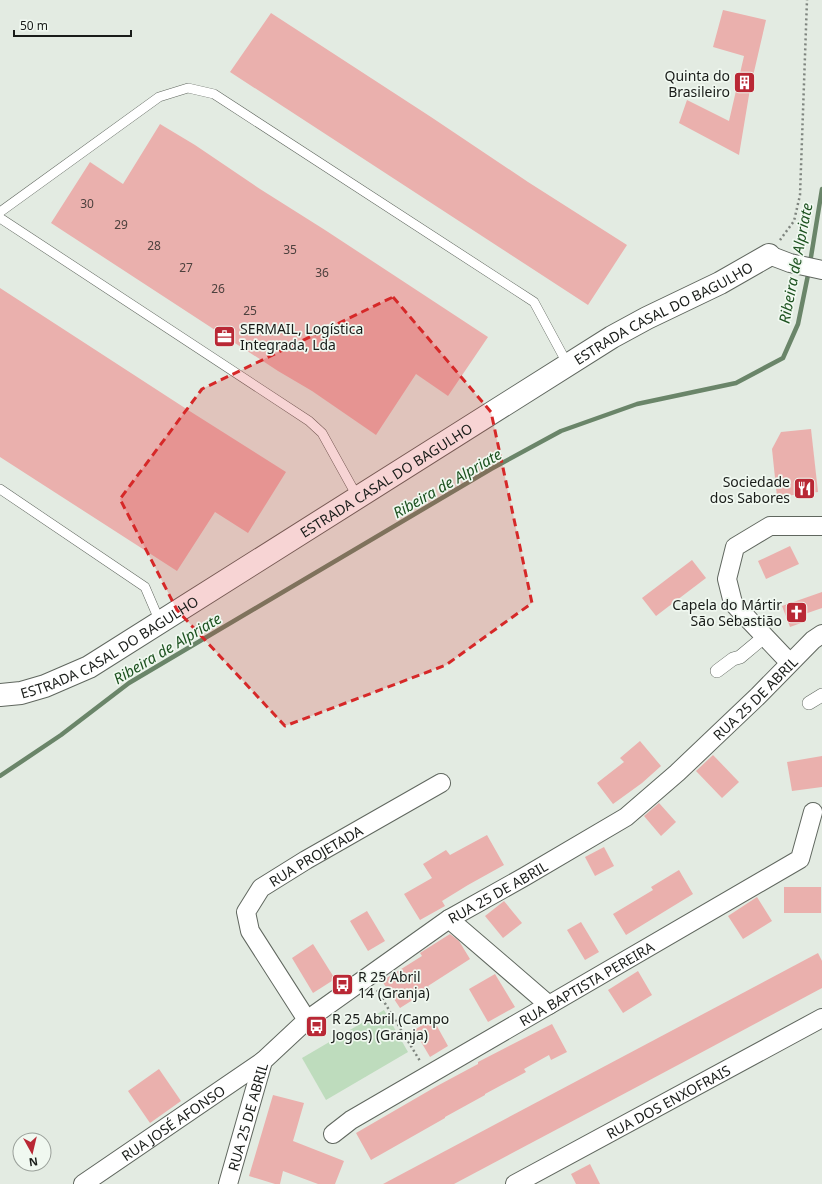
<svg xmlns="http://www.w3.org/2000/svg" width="822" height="1184" font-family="'Noto Sans',sans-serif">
  <rect width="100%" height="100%" fill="#e3ebe2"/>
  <polygon fill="#bedcbd" points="384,1010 408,1052 326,1100 302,1058"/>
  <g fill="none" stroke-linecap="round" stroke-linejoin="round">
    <g stroke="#6a8569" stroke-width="4.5">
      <polyline points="810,263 822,189"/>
      <polyline points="0,776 61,735 129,683 491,469 561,431 637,404 736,383 783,358 798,324 809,270"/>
    </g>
  </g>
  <g fill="#eab0ad">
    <polygon points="723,10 766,20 750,89 739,155 679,123 687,100 729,121 744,56 713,47"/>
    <polygon points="271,13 431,117 528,182 627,245 588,305 230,72"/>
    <polygon points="160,124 195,145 260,189 325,230 488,337 448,396 416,374 376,435 312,391 278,371 51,223 90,162 123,184"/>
    <polygon points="0,288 188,410 286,472 248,533 215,512 177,571 0,457"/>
    <polygon points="811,429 818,492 777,497 772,449 781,432"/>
    <polygon points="790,546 799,564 766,579 758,561"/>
    <polygon points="692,560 706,578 656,616 642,598"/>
    <polygon points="822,592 822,608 799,616 801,623 790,627 782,606"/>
    <polygon points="640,741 661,766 642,783 613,804 597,783 624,762 620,758"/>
    <polygon points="713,755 739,782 722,798 696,771"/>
    <polygon points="822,756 822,787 792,791 787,762"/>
    <polygon points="659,803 676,822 661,836 644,816"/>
    <polygon points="487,835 504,865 468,885 442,901 445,906 420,920 404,894 432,878 423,864 446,850 450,855"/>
    <polygon points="604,847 614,866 595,876 585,857"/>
    <polygon points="679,870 693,894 626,935 613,914 653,890 651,887"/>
    <rect x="784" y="887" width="37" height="26"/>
    <polygon points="757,897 772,921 743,939 728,916"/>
    <polygon points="504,901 522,923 503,938 485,916"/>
    <polygon points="367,911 385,941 368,951 350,921"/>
    <polygon points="581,922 599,952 585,960 567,930"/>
    <polygon points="450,934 459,941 470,959 428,986 430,989 400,1008 382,981 422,956 420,953"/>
    <polygon points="313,944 335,979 313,993 292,958"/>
    <polygon points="818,953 822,961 822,988 633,1089 454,1184 383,1184"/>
    <polygon points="638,971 652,995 623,1013 608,990"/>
    <polygon points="495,974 515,1007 488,1022 469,989"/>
    <polygon points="433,1019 448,1046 430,1057 414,1030"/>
    <polygon points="552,1024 567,1052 551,1060 549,1055 524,1069 526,1072 485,1094 485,1095 445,1117 445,1118 371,1160 356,1133 437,1086 478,1064 478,1062"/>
    <polygon points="159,1069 181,1101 150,1123 128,1091"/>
    <polygon points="273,1095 304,1103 293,1141 344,1161 335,1184 318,1184 283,1171 280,1184 275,1184 249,1176"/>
    <polygon points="590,1164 600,1184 576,1184 571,1174"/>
  </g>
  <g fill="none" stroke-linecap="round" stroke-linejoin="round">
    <defs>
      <g id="service">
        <polyline points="0,212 159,97 188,88 214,94 534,302 568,365"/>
        <polyline points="0,218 309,421 322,433 358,498"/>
        <polyline points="0,489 145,587 160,622"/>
      </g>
      <g id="pedestrian">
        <polyline points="717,671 733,659 740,657 764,637"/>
        <polyline points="809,703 822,695"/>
      </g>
      <g id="minor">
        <polyline points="769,255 790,263 822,270"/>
        <polyline points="789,662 733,603 727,579 735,547 770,526 822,526"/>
        <polyline points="449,919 549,1005"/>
        <path id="s1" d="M307,1020L250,931L246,912L261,888L306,860L441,783"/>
        <path id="s2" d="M333,1134L351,1120L800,859L813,812"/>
        <path id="s3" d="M83,1184L263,1061"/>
        <path id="s4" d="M228,1184L263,1061L307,1020L449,919L524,877L626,817L677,773L758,696L813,640L822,634"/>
        <path id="s5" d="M515,1184L822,1018"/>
      </g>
      <g id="tertiary">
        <path id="s6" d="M0,695L21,693L45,686L89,667L612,337L647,318L720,283L769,255"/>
      </g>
    </defs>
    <use href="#service" stroke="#60675f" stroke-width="10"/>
    <use href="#pedestrian" stroke="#60675f" stroke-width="14"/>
    <use href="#minor" stroke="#60675f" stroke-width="20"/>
    <use href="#tertiary" stroke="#60675f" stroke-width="24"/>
    <g stroke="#7e847e" stroke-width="2.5" stroke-dasharray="2 3" stroke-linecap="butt">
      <polyline points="780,240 794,221 800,195 807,0"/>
      <polyline points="377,990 420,1061"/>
    </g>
    <use href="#service" stroke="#fff" stroke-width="9"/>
    <use href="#pedestrian" stroke="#fff" stroke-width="13"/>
    <use href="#minor" stroke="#fff" stroke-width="18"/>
    <use href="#tertiary" stroke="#fff" stroke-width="22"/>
  </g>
  <path fill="#d62828" fill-opacity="0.2" stroke="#d62828" stroke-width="3" stroke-dasharray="8 5" stroke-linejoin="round" d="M393,297L491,412L532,603L446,665L285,726L177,610L120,499L202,389Z"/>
  <defs>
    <symbol id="building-square" viewBox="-11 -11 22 22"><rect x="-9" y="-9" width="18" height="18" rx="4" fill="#b92835" stroke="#f0f8f0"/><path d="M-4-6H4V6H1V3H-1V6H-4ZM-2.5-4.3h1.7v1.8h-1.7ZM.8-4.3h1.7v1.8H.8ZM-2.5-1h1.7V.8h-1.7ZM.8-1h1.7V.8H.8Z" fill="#fff"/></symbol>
    <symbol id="office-square" viewBox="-11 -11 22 22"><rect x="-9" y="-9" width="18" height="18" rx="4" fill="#b92835" stroke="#f0f8f0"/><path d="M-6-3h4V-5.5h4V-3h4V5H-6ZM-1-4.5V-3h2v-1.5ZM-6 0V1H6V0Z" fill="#fff"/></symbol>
    <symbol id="restaurant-square" viewBox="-11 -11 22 22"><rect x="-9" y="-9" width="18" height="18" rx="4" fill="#b92835" stroke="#f0f8f0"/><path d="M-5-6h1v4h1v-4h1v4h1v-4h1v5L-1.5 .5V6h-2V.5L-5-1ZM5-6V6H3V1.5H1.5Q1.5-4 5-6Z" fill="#fff"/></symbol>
    <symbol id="church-square" viewBox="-11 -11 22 22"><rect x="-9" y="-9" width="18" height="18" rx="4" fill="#b92835" stroke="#f0f8f0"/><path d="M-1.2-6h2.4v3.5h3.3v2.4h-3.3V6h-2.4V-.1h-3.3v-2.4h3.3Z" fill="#fff"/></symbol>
    <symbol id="bus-square" viewBox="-11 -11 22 22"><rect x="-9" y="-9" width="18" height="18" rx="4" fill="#b92835" stroke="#f0f8f0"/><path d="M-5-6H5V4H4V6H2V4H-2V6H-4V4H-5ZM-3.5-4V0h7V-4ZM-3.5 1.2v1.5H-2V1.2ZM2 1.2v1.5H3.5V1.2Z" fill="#fff"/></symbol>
  </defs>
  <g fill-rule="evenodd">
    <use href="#building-square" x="732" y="70" width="25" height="25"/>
    <use href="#office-square" x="212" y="324" width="25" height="25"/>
    <use href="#restaurant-square" x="792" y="476" width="25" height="25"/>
    <use href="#church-square" x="784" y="600" width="25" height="25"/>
    <use href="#bus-square" x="330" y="972" width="25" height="25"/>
    <use href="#bus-square" x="304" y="1014" width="25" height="25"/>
  </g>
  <g text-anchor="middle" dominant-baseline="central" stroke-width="3.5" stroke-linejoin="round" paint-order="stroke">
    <g font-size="12" fill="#4d413e">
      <text x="87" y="203">30</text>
      <text x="121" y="224">29</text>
      <text x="154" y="245">28</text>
      <text x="290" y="249">35</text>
      <text x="186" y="267">27</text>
      <text x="322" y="272">36</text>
      <text x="218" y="288">26</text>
      <text x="250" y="310">25</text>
    </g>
    <g font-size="14" fill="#191c19" stroke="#f0f8f0" text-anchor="end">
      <text x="730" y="75">Quinta do<tspan x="730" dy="16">Brasileiro</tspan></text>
      <text x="240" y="328" text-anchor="start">SERMAIL, Logística<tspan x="240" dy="16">Integrada, Lda</tspan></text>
      <text x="790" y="481">Sociedade<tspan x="790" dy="16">dos Sabores</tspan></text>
      <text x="782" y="604">Capela do Mártir<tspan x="782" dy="16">São Sebastião</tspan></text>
      <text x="358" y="976" text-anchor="start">R 25 Abril<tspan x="358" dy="16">14 (Granja)</tspan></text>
      <text x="332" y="1018" text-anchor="start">R 25 Abril (Campo<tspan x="332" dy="16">Jogos) (Granja)</tspan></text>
    </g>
    <g font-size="14" fill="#191c19" stroke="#f0f8f0">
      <text stroke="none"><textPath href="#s6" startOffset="769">ESTRADA CASAL DO BAGULHO</textPath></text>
      <text stroke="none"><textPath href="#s6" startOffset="445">ESTRADA CASAL DO BAGULHO</textPath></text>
      <text stroke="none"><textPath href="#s6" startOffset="121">ESTRADA CASAL DO BAGULHO</textPath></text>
      <text stroke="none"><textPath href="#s4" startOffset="742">RUA 25 DE ABRIL</textPath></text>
      <text stroke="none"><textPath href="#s1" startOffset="217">RUA PROJETADA</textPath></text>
      <text stroke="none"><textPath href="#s4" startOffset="418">RUA 25 DE ABRIL</textPath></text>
      <text stroke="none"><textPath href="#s2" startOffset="295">RUA BAPTISTA PEREIRA</textPath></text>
      <text stroke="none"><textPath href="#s5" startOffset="174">RUA DOS ENXOFRAIS</textPath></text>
      <text stroke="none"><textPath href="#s4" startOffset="70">RUA 25 DE ABRIL</textPath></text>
      <text stroke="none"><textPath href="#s3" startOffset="109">RUA JOSÉ AFONSO</textPath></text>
    </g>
    <g font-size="15" font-style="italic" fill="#1d5220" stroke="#f0f8f0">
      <text transform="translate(795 263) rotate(-79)">Ribeira de Alpriate</text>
      <text transform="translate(447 483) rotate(-30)">Ribeira de Alpriate</text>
      <text transform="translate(167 648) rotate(-31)">Ribeira de Alpriate</text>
    </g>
  </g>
  <g transform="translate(32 1152) rotate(172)"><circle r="19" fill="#f0f8f0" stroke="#9aa09a"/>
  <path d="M0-3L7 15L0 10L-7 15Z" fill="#b92835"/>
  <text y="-6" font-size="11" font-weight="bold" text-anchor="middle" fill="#191c19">N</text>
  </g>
  <path d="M14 30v6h117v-6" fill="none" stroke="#191c19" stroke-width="2"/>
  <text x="20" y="30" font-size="12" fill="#191c19" stroke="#f0f8f0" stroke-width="3" paint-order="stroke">50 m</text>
</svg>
